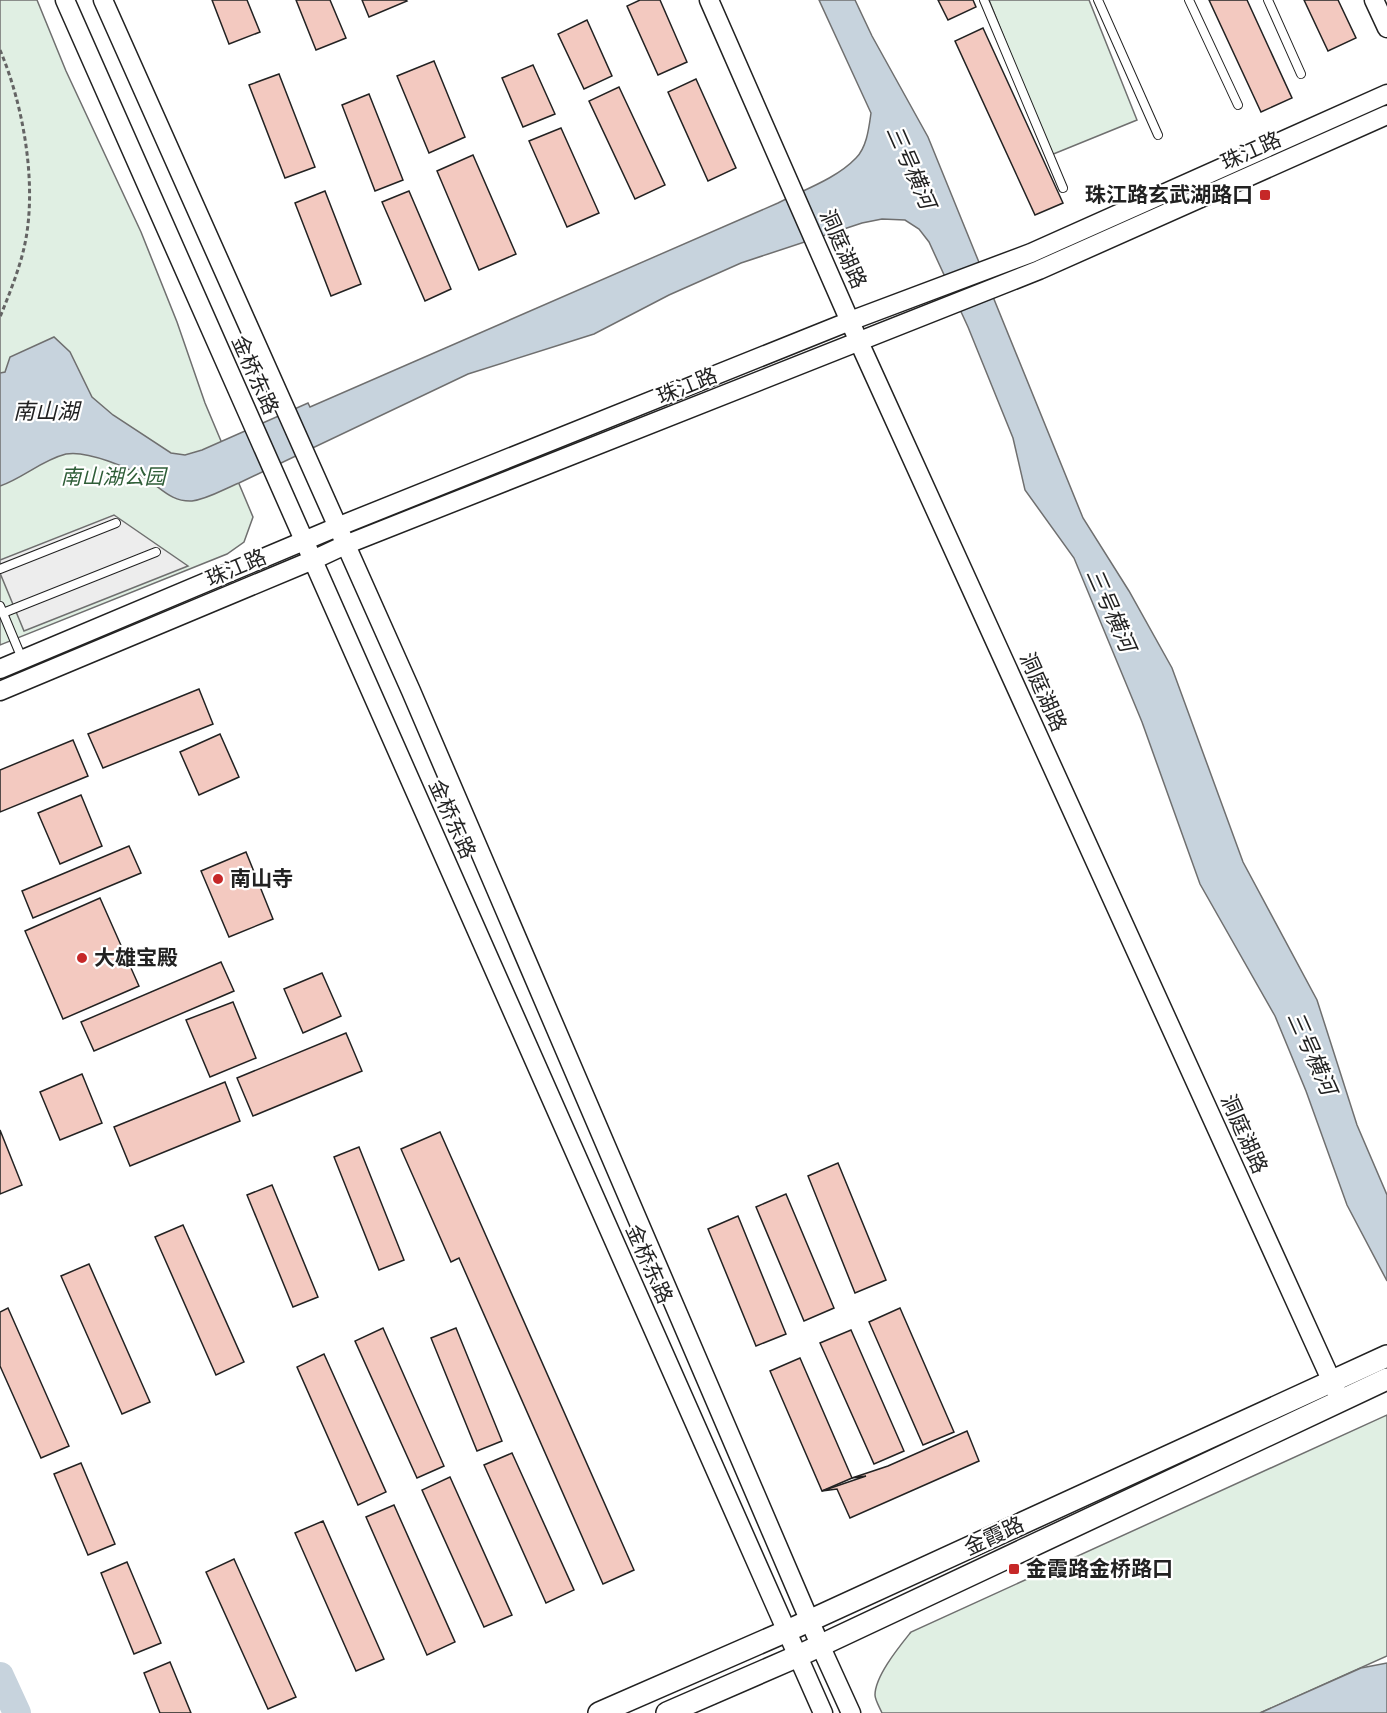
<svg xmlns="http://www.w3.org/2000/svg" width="1387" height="1713" font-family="'Times New Roman','Noto Sans SC',serif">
  <rect width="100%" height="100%" fill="#fff"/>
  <g fill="#e0efe3" stroke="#6f6f6f" stroke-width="1.5">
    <polygon points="0,0 37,0 66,71 141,232 177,322 205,403 253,517 244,542 227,554 0,645"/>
    <polygon points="989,0 1089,0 1137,120 1051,155"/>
    <path d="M1387,1415V1656L1260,1713H882C880,1708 875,1700 875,1695C875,1676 899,1647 911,1632Z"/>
  </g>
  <polygon fill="#ededed" stroke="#6f6f6f" stroke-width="1.5" points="114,515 188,566 24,631 0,573 0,560"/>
  <g fill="#c7d3dd" stroke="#6f6f6f" stroke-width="1.5">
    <path d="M819,0H855L872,36L928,137L1083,518L1129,591L1172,668L1243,862L1317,1000L1357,1125L1387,1195V1281L1347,1205L1306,1091L1275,1016L1200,884L1142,722L1074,558L1025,490L1013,438L968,327L929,242L919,229L905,220L882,219L862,223L741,263L669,295L594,334L468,374L239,483C224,489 208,499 192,501C172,502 162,489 148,480C130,468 87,450 66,454C42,460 23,478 0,486V373L5,372L10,357L54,337L70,352L92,397L113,415L171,453L185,455L202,450L308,403L310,407L778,203C803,190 836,179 856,158C867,147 869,127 871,113Z"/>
    <polygon points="1387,1663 1387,1713 1260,1713 1361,1668"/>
  </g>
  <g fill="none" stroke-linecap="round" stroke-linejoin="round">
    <polyline stroke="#c7d3dd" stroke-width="28" points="0,1676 17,1713"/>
  </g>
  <g fill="#f3c9c0" stroke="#222" stroke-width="1.5">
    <polygon points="212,0 247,0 260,32 229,44"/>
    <polygon points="296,0 330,0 346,38 316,50"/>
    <polygon points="362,0 406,0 407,1 369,17"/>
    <polygon points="640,0 660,0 687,62 658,75 627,6"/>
    <polygon points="938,0 973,0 976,7 948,20"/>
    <polygon points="1209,0 1247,0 1292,98 1261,112"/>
    <polygon points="1304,0 1338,0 1356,38 1328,51"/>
    <polygon points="587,20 612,76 584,89 558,34"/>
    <polygon points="983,28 1063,203 1035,215 955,41"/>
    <polygon points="434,61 465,137 429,153 397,76"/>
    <polygon points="533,65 555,114 523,127 502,78"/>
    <polygon points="279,74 315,167 285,178 249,85"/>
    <polygon points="696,79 736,168 708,181 668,92"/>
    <polygon points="619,87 665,185 635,199 589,101"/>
    <polygon points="369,94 403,180 375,191 342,105"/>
    <polygon points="561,128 599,213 567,227 529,141"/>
    <polygon points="473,155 516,254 479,270 437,171"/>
    <polygon points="325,191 361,284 331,296 295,203"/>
    <polygon points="409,191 451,289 425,301 382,202"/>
    <polygon points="199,689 213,724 103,768 88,734"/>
    <polygon points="220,734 239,777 199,795 180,752"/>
    <polygon points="73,740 88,776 0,812 0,770"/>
    <polygon points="81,795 102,846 60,864 38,813"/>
    <polygon points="129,846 141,873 33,918 22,891"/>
    <polygon points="246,852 273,919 229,937 201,871"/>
    <polygon points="100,898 139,986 63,1019 25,931"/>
    <polygon points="221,962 234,991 94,1051 81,1022"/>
    <polygon points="322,973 341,1016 303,1033 284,989"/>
    <polygon points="233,1002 256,1058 210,1077 186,1020"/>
    <polygon points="346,1033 362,1071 253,1116 237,1078"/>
    <polygon points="82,1074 102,1123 60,1140 40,1092"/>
    <polygon points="225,1082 240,1121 130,1166 114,1127"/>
    <polygon points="0,1130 22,1185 0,1194"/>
    <polygon points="440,1132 634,1570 603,1584 459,1258 451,1262 401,1149"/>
    <polygon points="359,1147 404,1260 379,1270 334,1157"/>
    <polygon points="838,1163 886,1280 855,1293 808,1176"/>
    <polygon points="272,1185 318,1297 293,1307 247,1195"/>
    <polygon points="786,1194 834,1308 804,1321 756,1207"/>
    <polygon points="738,1216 786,1334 756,1346 708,1229"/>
    <polygon points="183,1225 244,1362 216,1375 155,1237"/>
    <polygon points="89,1264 150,1402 122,1414 61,1276"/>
    <polygon points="8,1308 69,1446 41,1458 0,1366 0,1312"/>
    <polygon points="900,1308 954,1432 923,1445 869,1322"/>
    <polygon points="383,1328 444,1466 417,1478 355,1341"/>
    <polygon points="456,1328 502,1441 477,1451 431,1338"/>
    <polygon points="851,1330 904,1451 874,1464 820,1343"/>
    <polygon points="324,1354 386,1492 358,1505 297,1367"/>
    <polygon points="800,1358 852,1478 822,1491 770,1371"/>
    <polygon points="967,1431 979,1461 850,1518 837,1489 822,1491 866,1476 852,1478 888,1466"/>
    <polygon points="512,1453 574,1590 546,1603 484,1465"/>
    <polygon points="81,1463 115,1544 88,1555 54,1474"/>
    <polygon points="450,1477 512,1615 484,1627 422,1490"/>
    <polygon points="394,1505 455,1642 427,1655 366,1517"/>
    <polygon points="323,1521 384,1659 356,1671 295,1533"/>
    <polygon points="234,1559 296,1697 268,1709 206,1572"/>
    <polygon points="127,1562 161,1643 134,1654 101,1573"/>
    <polygon points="170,1662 191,1713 160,1713 144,1673"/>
  </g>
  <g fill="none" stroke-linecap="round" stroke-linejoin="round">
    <defs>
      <g id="service">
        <polyline points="984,0 1063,188"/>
        <polyline points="1098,0 1158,135"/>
        <polyline points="1189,0 1238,105"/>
        <polyline points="1268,0 1301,74"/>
        <polyline points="0,569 116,523"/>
        <polyline points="0,606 23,661"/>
        <polyline points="3,613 156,552"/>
      </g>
      <g id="tertiary">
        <polyline points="65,0 823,1713"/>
        <polyline points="103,0 411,691 820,1645 851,1713"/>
        <polyline points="709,0 859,342 1337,1393"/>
        <polyline points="1374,0 1387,28"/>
        <polyline points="0,669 337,527 850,321 1031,253 1387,94"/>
        <polyline points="0,691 313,560 345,545 1039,270 1387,115"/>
      </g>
      <g id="secondary">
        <polyline points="599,1713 787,1631 1387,1356"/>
        <polyline points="667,1713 798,1656 1387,1379"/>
      </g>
    </defs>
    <use href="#service" stroke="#222" stroke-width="10"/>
    <use href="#tertiary" stroke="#222" stroke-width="21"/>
    <use href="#secondary" stroke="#222" stroke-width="24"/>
    <path stroke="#646464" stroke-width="3" stroke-dasharray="4.5 3" stroke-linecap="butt" d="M0,50C24,106 38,188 24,248C19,270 9,295 0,317"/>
    <use href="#service" stroke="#fff" stroke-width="8"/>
    <use href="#tertiary" stroke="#fff" stroke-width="18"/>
    <use href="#secondary" stroke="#fff" stroke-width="21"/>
  </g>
  <g fill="#c62828" stroke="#fff" stroke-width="2">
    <rect x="1259" y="189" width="12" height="12" rx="3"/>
    <circle cx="218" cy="879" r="6"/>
    <circle cx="82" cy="958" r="6"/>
    <rect x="1008" y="1563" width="12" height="12" rx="3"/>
  </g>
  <g text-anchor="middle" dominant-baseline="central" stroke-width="4.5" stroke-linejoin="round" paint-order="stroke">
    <g font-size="21" fill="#222" stroke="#fff">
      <text transform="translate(1251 151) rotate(-24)">珠江路</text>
      <text transform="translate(843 249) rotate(66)">洞庭湖路</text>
      <text transform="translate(255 375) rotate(66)">金桥东路</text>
      <text transform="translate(687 386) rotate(-22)">珠江路</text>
      <text transform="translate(236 568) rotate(-23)">珠江路</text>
      <text transform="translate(1043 692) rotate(66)">洞庭湖路</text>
      <text transform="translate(452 819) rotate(66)">金桥东路</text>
      <text transform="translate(1244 1134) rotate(66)">洞庭湖路</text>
      <text transform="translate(649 1264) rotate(66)">金桥东路</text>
      <text transform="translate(994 1536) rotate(-25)">金霞路</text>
    </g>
    <g font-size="21" font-weight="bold" fill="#222" stroke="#fff" text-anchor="start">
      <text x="1253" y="195" text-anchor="end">珠江路玄武湖路口</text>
      <text x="230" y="879">南山寺</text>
      <text x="94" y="958">大雄宝殿</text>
      <text x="1026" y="1569">金霞路金桥路口</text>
    </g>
    <g font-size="21" font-style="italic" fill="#2f5e38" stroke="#fff">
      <text x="113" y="477">南山湖公园</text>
    </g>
    <g font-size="22" font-style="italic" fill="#222" stroke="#fff">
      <text transform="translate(911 167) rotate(66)">三号横河</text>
      <text x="46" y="411">南山湖</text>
      <text transform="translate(1111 610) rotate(66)">三号横河</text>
      <text transform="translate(1312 1053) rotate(66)">三号横河</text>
    </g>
  </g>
</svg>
